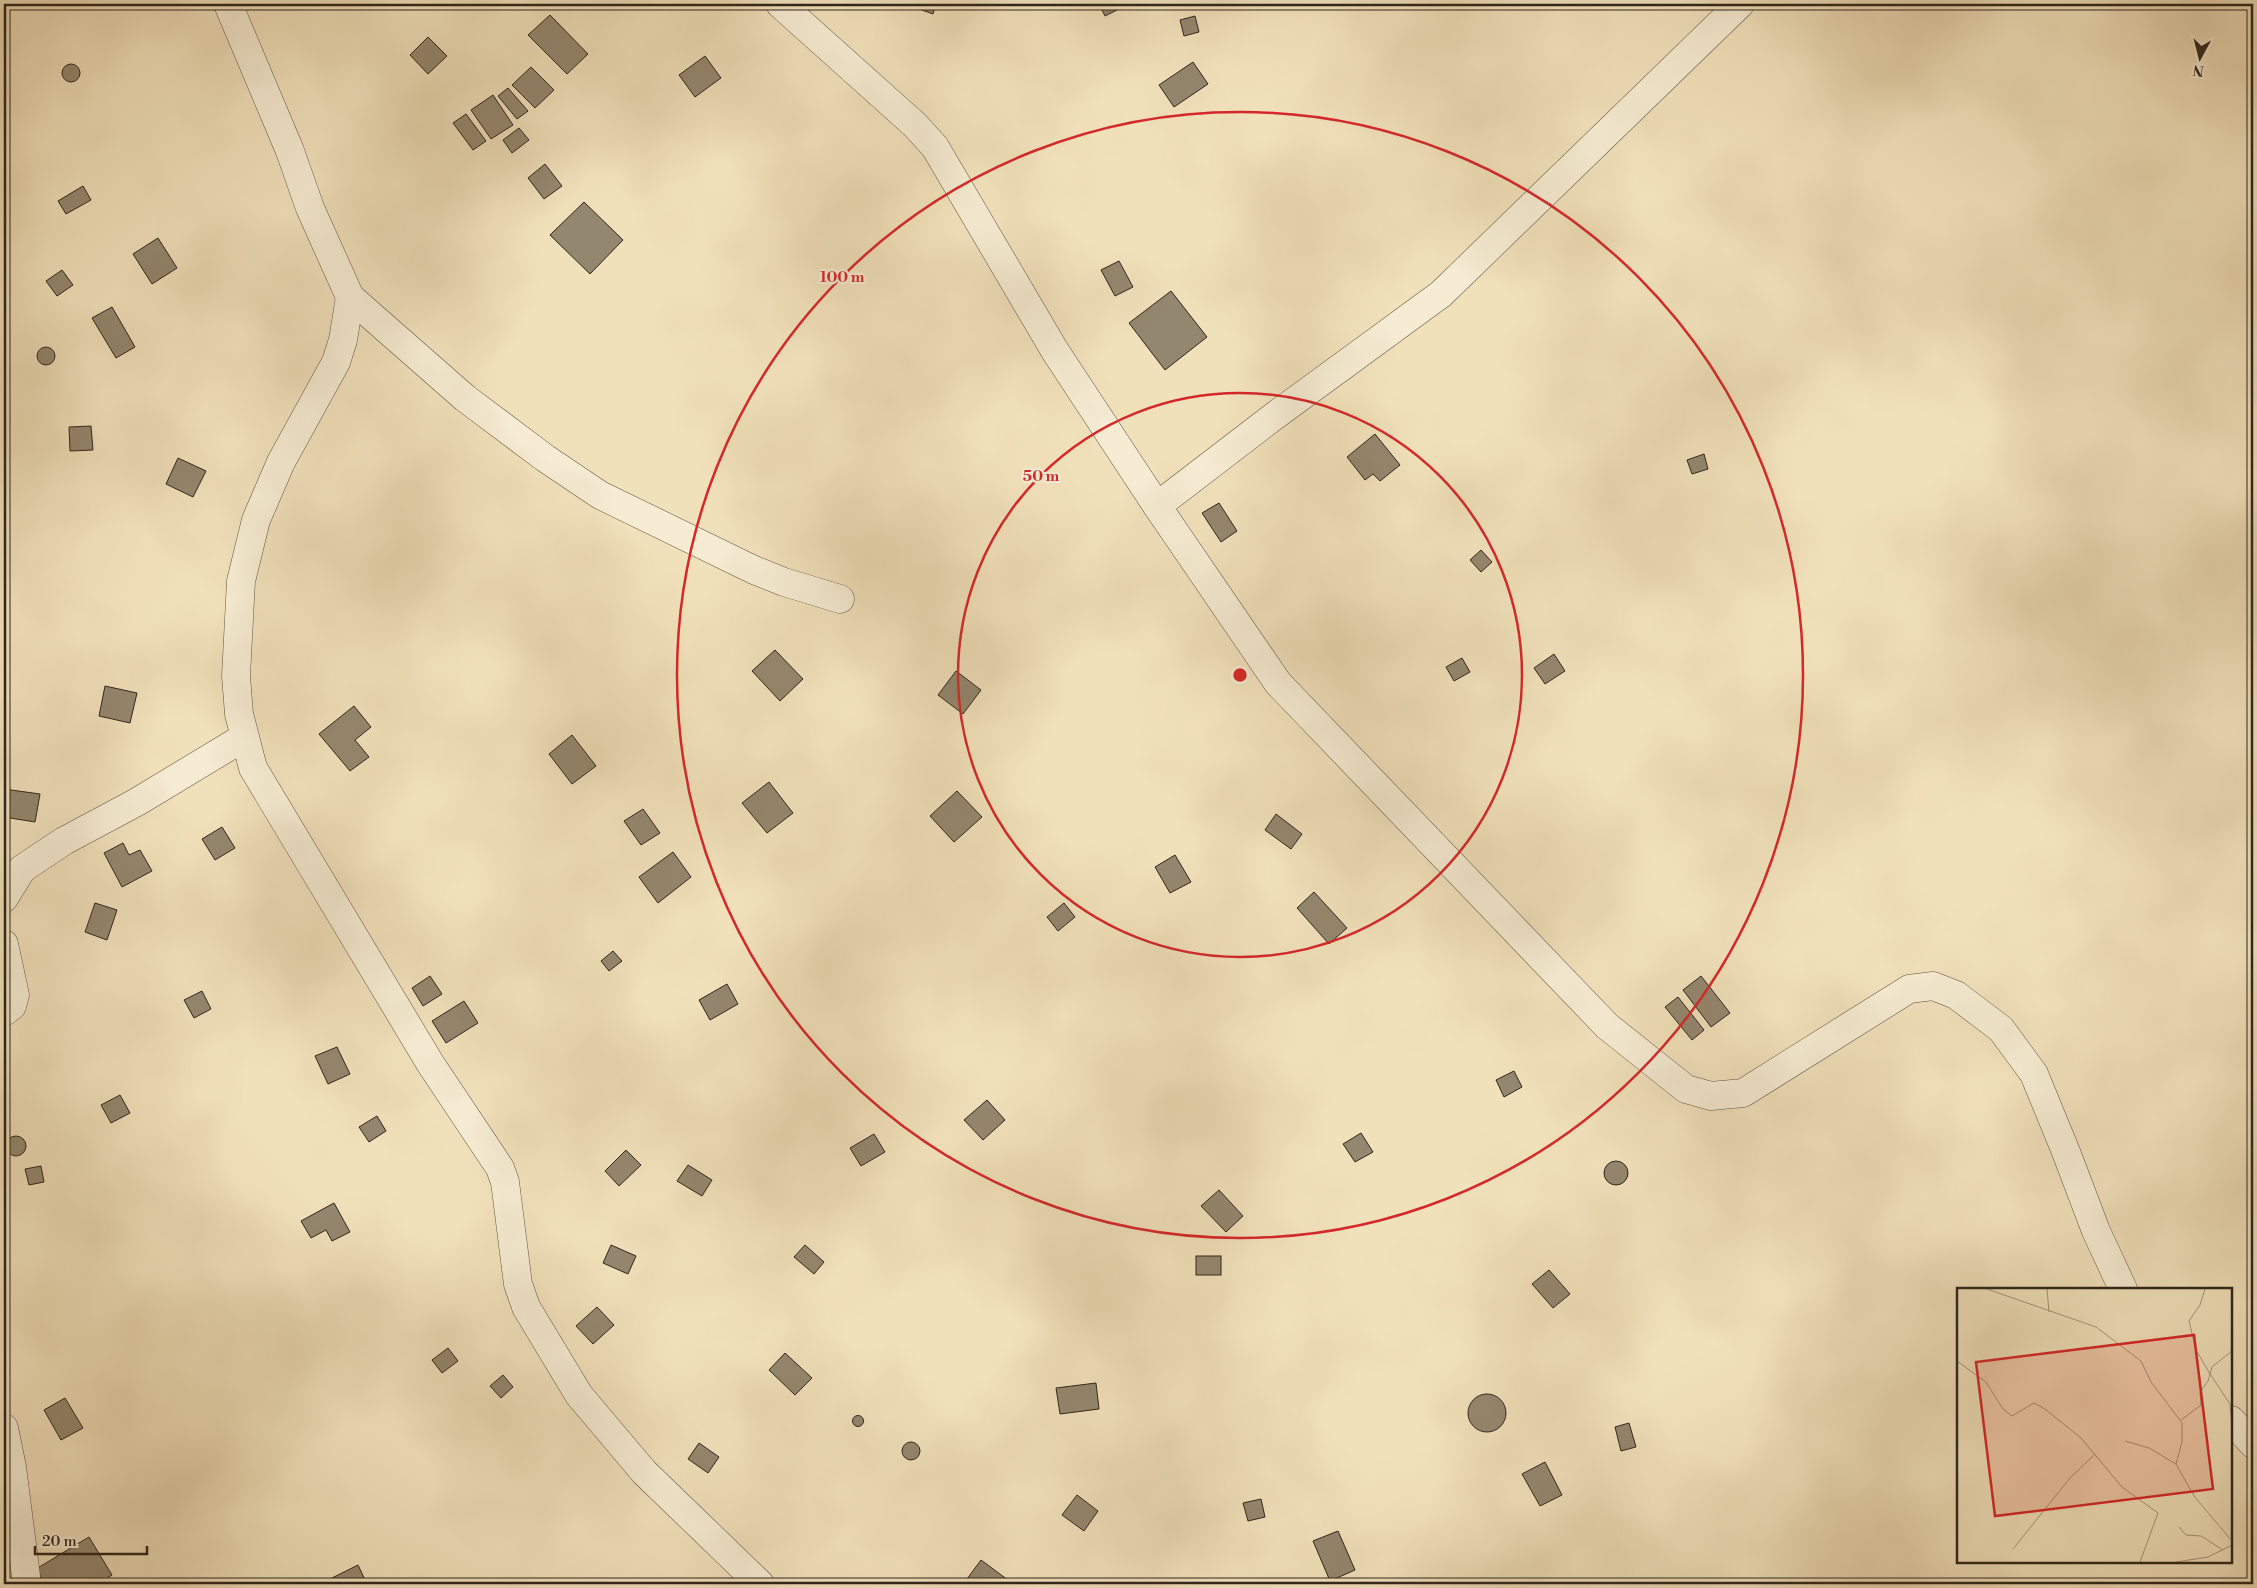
<svg xmlns="http://www.w3.org/2000/svg" width="2257" height="1588" font-family="'Libre Bodoni',serif">
  <rect width="100%" height="100%" fill="#f1e1bb"/>
  <filter id="stains"><feTurbulence type="fractalNoise" baseFrequency=".004" numOctaves="4"/><feColorMatrix values="0 0 0 0 .2 0 0 0 0 .09 0 0 0 0 .02 0 0 0 .5 -.17"/></filter>
  <radialGradient id="worn" r=".72"><stop offset=".6" stop-color="#630" stop-opacity="0"/><stop offset="1" stop-color="#630" stop-opacity=".3"/></radialGradient>
  <g fill="#94876f" stroke="#2f261d">
    <polygon points="909,4 936,4 933,14 908,5"/>
    <polygon points="1099,4 1129,4 1105,16"/>
    <polygon points="550,15 588,54 567,74 528,35"/>
    <polygon points="1195,16 1199,32 1184,36 1180,20"/>
    <polygon points="428,37 447,56 428,74 410,55"/>
    <polygon points="705,56 721,78 695,97 679,75"/>
    <polygon points="1193,62 1208,84 1174,107 1159,85"/>
    <circle cx="71" cy="73" r="9"/>
    <polygon points="531,67 554,90 535,108 512,85"/>
    <polygon points="508,88 528,111 517,119 498,96"/>
    <polygon points="493,95 513,125 491,139 471,110"/>
    <polygon points="466,114 486,141 473,150 453,123"/>
    <polygon points="519,128 529,140 512,153 503,140"/>
    <polygon points="545,164 562,186 544,199 528,178"/>
    <polygon points="83,186 91,200 66,214 58,201"/>
    <polygon points="584,202 623,240 590,274 550,235"/>
    <polygon points="158,238 177,268 152,284 133,254"/>
    <polygon points="1119,261 1133,287 1115,296 1101,270"/>
    <polygon points="62,270 73,285 57,296 46,281"/>
    <polygon points="1171,291 1207,337 1165,370 1129,323"/>
    <polygon points="112,307 135,347 116,358 92,318"/>
    <circle cx="46" cy="356" r="9"/>
    <polygon points="91,426 93,450 70,451 69,427"/>
    <polygon points="1375,434 1400,465 1380,481 1373,474 1365,480 1347,457"/>
    <polygon points="1704,454 1708,469 1692,474 1687,460"/>
    <polygon points="178,458 206,471 193,497 166,484"/>
    <polygon points="1219,503 1237,531 1221,542 1202,513"/>
    <polygon points="1481,550 1492,562 1481,572 1470,560"/>
    <polygon points="775,650 803,679 780,701 752,671"/>
    <polygon points="1554,654 1565,671 1545,684 1534,668"/>
    <polygon points="1462,658 1470,672 1454,681 1446,667"/>
    <polygon points="956,671 981,690 963,714 938,695"/>
    <polygon points="105,686 137,693 130,723 99,716"/>
    <polygon points="354,706 371,727 355,740 369,757 350,771 319,734"/>
    <polygon points="572,735 596,766 572,784 549,754"/>
    <polygon points="769,782 793,813 767,833 742,803"/>
    <polygon points="4,789 40,794 35,822 4,817"/>
    <polygon points="957,791 982,817 954,842 930,816"/>
    <polygon points="643,809 660,833 641,845 624,821"/>
    <polygon points="1276,814 1302,834 1291,849 1265,830"/>
    <polygon points="222,827 235,848 215,860 202,839"/>
    <polygon points="123,843 129,855 140,850 152,871 122,887 104,853"/>
    <polygon points="673,852 691,877 658,903 639,877"/>
    <polygon points="1175,855 1191,882 1170,893 1155,867"/>
    <polygon points="1314,892 1347,928 1329,944 1297,908"/>
    <polygon points="95,903 117,910 107,940 85,932"/>
    <polygon points="1064,903 1075,917 1058,931 1047,917"/>
    <polygon points="613,951 622,961 609,971 601,961"/>
    <polygon points="430,976 442,994 423,1006 412,988"/>
    <polygon points="1701,976 1730,1013 1711,1027 1683,990"/>
    <polygon points="727,984 738,1004 710,1020 699,1000"/>
    <polygon points="202,991 211,1009 194,1018 184,1000"/>
    <polygon points="1678,997 1704,1030 1692,1040 1665,1007"/>
    <polygon points="464,1001 478,1023 446,1043 432,1021"/>
    <polygon points="337,1047 350,1074 328,1084 315,1056"/>
    <polygon points="1514,1071 1522,1087 1504,1097 1496,1080"/>
    <polygon points="120,1095 130,1113 111,1123 101,1105"/>
    <polygon points="987,1100 1005,1120 983,1140 964,1120"/>
    <polygon points="377,1116 386,1131 369,1142 359,1127"/>
    <polygon points="1361,1133 1373,1152 1355,1162 1343,1144"/>
    <polygon points="874,1134 885,1152 861,1166 850,1148"/>
    <circle cx="16" cy="1146" r="10"/>
    <polygon points="626,1150 641,1165 619,1186 605,1171"/>
    <circle cx="1616" cy="1173" r="12"/>
    <polygon points="688,1165 712,1180 702,1196 677,1181"/>
    <polygon points="41,1166 44,1182 29,1185 25,1169"/>
    <polygon points="1219,1190 1243,1216 1226,1232 1201,1206"/>
    <polygon points="334,1203 350,1232 332,1241 326,1230 311,1238 301,1221"/>
    <polygon points="611,1245 636,1256 628,1274 603,1263"/>
    <polygon points="805,1245 824,1262 814,1274 794,1257"/>
    <rect x="1196" y="1256" width="25" height="19"/>
    <polygon points="1549,1270 1570,1294 1553,1308 1532,1284"/>
    <polygon points="597,1307 614,1325 593,1344 576,1326"/>
    <polygon points="448,1348 458,1361 442,1373 432,1360"/>
    <polygon points="785,1353 812,1378 795,1395 769,1370"/>
    <polygon points="503,1375 513,1387 501,1398 490,1386"/>
    <polygon points="1096,1383 1099,1409 1060,1414 1056,1388"/>
    <circle cx="1487" cy="1413" r="19"/>
    <polygon points="65,1398 83,1428 61,1440 44,1410"/>
    <circle cx="858" cy="1421" r="5.5"/>
    <polygon points="1629,1423 1636,1447 1621,1451 1615,1427"/>
    <circle cx="911" cy="1451" r="9"/>
    <polygon points="699,1443 719,1457 708,1473 688,1459"/>
    <polygon points="1545,1462 1562,1495 1540,1506 1522,1474"/>
    <polygon points="1077,1495 1098,1511 1084,1531 1062,1515"/>
    <polygon points="1261,1499 1265,1517 1248,1521 1243,1503"/>
    <polygon points="1338,1531 1355,1570 1330,1581 1313,1541"/>
    <polygon points="89,1537 112,1575 97,1584 45,1584 36,1569"/>
    <polygon points="981,1560 1012,1583 1011,1584 974,1584 967,1579"/>
    <polygon points="358,1565 367,1584 327,1584 326,1581"/>
  </g>
  <g fill="none" stroke-linecap="round" stroke-linejoin="round">
    <defs>
      <g id="minor">
        <polyline points="228,4 290,151 310,208 350,297 465,398 545,458 600,495 754,570 784,582 840,599"/>
        <polyline points="780,4 915,125 935,147 1055,351 1157,506 1278,683 1607,1026 1686,1089 1711,1096 1743,1093 1909,989 1933,986 1956,995 2001,1029 2034,1074 2066,1152 2096,1231 2123,1289"/>
        <polyline points="350,297 343,340 336,362 281,462 256,520 241,581 236,676 239,714 253,768 430,1063 500,1168 505,1182 518,1284 526,1307 579,1395 644,1472 760,1584"/>
        <polyline points="1157,506 1273,417 1441,294 1740,4"/>
        <polyline points="4,898 22,869 64,841 137,802 243,738"/>
        <polyline points="4,944 15,995 12,1006 4,1012"/>
        <polyline points="2231,1420 2253,1444"/>
        <polyline points="4,1428 12,1467 27,1584"/>
      </g>
    </defs>
    <use href="#minor" stroke="#605544" stroke-width="29"/>
    <use href="#minor" stroke="#f6ecd3" stroke-width="28"/>
  </g>
  <g fill="none" stroke="#d62828" stroke-width="2.5">
    <circle cx="1240" cy="675" r="282"/>
    <circle cx="1240" cy="675" r="563"/>
  </g>
  <g transform="translate(1957 1288)">
    <rect width="275" height="275" fill="#f1e1bb"/>
    <path fill="none" stroke="#a3967c" stroke-width="1" d="M30,1L139,39L184,73L194,94L225,135V154L219,176M90,1L92,24M275,63L255,79L253,86L273,116L275,138M0,73L29,94L46,121L55,128L77,115L88,121L124,150L165,199L201,225L183,274M224,132L244,117L243,104L251,93L253,86L239,62L232,33L243,17L248,1M168,153L192,160L219,176L237,208L275,253M222,239L229,247L244,248L266,262M56,261L113,190L138,166M219,274L251,269L275,257"/>
    <path fill="#d62828" fill-opacity="0.15" stroke="#d62828" stroke-width="2.5" d="M237,47L256,201L38,228L19,74Z"/>
    <rect width="275" height="275" fill="none" stroke="#2f261d" stroke-width="2.5"/>
  </g>
  <circle cx="1240" cy="675" r="8" fill="#d62828" stroke="#f6ecd3" stroke-width="2.5"/>
  <g font-size="15" text-anchor="middle" font-weight="bold" fill="#d62828" stroke="#f6ecd3" stroke-width="4.5" stroke-linejoin="round" paint-order="stroke">
    <text x="842" y="282">100 m</text>
    <text x="1041" y="481">50 m</text>
  </g>
  <rect width="2257" height="1588" fill="none" stroke="#f1e1bb" stroke-width="20"/>
  <rect x="5" y="5" width="2247" height="1578" fill="none" stroke="#2f261d" stroke-width="2.5"/>
  <rect x="10" y="10" width="2237" height="1568" fill="none" stroke="#2f261d"/>
  <g transform="translate(2200 58) rotate(187)" stroke="#f6ecd3" stroke-width="4" paint-order="stroke">
  <path d="M0-4L9 19L0 12L-9 19Z" fill="#2f261d"/>
  <text y="-8" font-size="14" font-weight="bold" text-anchor="middle" fill="#2f261d">N</text>
  </g>
  <path d="M35 1546v8h112v-8" fill="none" stroke="#2f261d" stroke-width="2.5"/>
  <text x="42" y="1546" font-size="15" fill="#2f261d" stroke="#f6ecd3" stroke-width="4" paint-order="stroke">20 m</text>
  <rect width="100%" height="100%" filter="url(#stains)"/>
  <rect width="100%" height="100%" fill="url(#worn)"/>
</svg>
